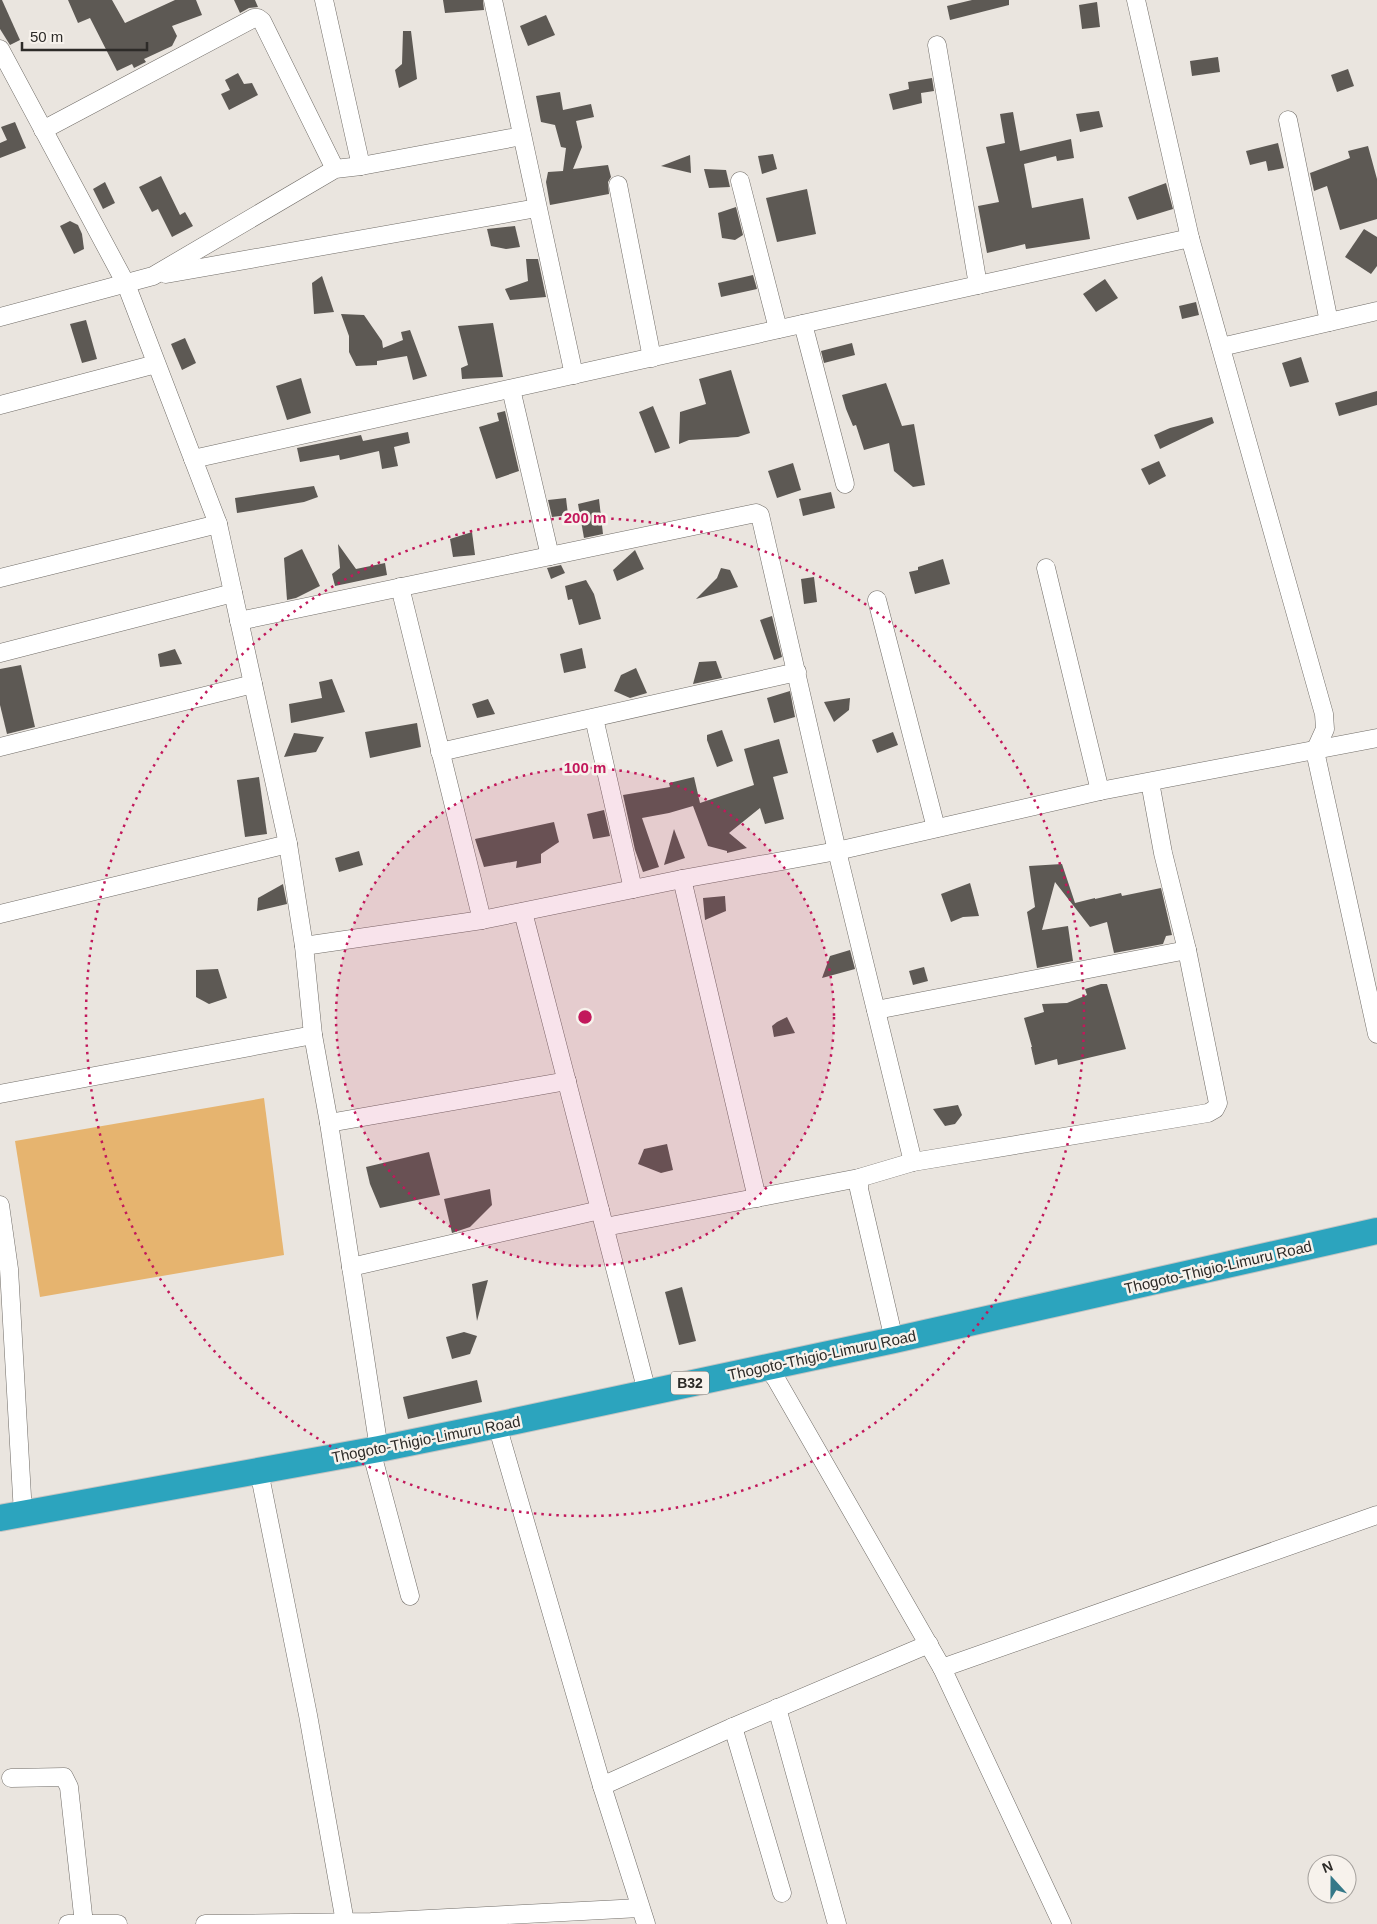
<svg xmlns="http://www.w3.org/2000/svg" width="1377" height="1924" font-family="Helvetica,sans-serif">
  <rect width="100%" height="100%" fill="#eae5df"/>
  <polygon fill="#e6b46f" points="264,1098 284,1255 40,1297 15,1141"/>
  <g fill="#5d5954">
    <polygon points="0,0 2,0 20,40 10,45 0,29"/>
    <polygon points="68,0 112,0 125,23 175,0 196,0 202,15 172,26 177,36 172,46 144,59 146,62 134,68 132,64 117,71 90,18 78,23"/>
    <polygon points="234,0 255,0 258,7 249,8 240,13"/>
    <polygon points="443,0 483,0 484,10 445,13"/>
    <polygon points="972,0 1009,0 1009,5 950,20 947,6"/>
    <polygon points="1097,2 1100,27 1082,29 1079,5"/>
    <polygon points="546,15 555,35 528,46 520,26"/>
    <polygon points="403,31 411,31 417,79 399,88 395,70 402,64"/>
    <polygon points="1218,57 1220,72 1192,76 1190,61"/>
    <polygon points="1348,69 1354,86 1337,92 1331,75"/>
    <polygon points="238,73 244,84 252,83 258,95 229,110 221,94 230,90 225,80"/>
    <polygon points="932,78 934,91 921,93 922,103 893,110 889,94 909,89 908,82"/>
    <polygon points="560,92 563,110 591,104 594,117 576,121 582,147 573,169 608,165 611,177 608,182 609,194 550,205 546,182 548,172 563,171 566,148 561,147 555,125 541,122 536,96"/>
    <polygon points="1099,111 1103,127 1080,132 1076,114"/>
    <polygon points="1013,112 1020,151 1071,139 1074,158 1057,161 1056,156 1024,164 1032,208 1083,198 1090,239 1026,249 1025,244 987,253 978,206 999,202 986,147 1005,143 1000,114"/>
    <polygon points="15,122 26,148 0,158 0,143 7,140 1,127"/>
    <polygon points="1278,143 1284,168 1268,171 1266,161 1250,165 1246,151"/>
    <polygon points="1368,146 1377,179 1377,219 1340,230 1327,186 1314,191 1310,173 1350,158 1348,151"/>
    <polygon points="773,154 777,169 762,174 758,156"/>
    <polygon points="690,155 691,173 661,166"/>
    <polygon points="704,169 726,170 730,187 709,188"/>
    <polygon points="161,176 180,215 185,212 193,226 172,237 158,209 152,212 139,187"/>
    <polygon points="105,182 115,203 103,209 93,189"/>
    <polygon points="1166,183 1173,209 1137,220 1128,197"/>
    <polygon points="807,189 816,234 777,242 766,198"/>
    <polygon points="736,207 743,235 735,240 722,238 718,213"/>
    <polygon points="70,221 78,225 82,234 84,249 74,254 60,226"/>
    <polygon points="515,226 520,247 506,249 491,246 487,229"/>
    <polygon points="1364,229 1377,237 1377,266 1371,274 1345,257"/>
    <polygon points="526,259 538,259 546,297 510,300 505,289 528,281"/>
    <polygon points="753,275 757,289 721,297 718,283"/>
    <polygon points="322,276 334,312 314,314 312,283"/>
    <polygon points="1105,279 1118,298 1096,312 1083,294"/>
    <polygon points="1196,302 1199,315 1182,319 1179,306"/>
    <polygon points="341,314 364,315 382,341 383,348 403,340 401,332 410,330 427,376 413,380 407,356 377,361 377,365 356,366 349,352 349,336"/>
    <polygon points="86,320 97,359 82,363 70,324"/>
    <polygon points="493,323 503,377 462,379 461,368 468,365 458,326"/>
    <polygon points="185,338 196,363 182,370 171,344"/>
    <polygon points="852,343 855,355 824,363 821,351"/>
    <polygon points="1301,357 1309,382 1290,387 1282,363"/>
    <polygon points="731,370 750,433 738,437 689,440 679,444 680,412 706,404 699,379"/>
    <polygon points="301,378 311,413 287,420 276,386"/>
    <polygon points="886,383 902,426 914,424 925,485 913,487 894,471 889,443 864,450 856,425 853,426 846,409 842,395"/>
    <polygon points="1377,391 1377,405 1339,416 1335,403"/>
    <polygon points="653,406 670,448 655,453 639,412"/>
    <polygon points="505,411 519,471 496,479 479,427 499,421 497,413"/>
    <polygon points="1212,417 1214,423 1160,449 1154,435 1170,428"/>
    <polygon points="408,432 410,443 394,447 398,466 382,469 379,451 340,460 339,455 300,462 297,448 361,435 363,441"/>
    <polygon points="1159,461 1166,476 1149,485 1141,469"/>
    <polygon points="793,463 801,490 777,498 768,471"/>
    <polygon points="314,486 318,497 304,502 237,513 235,498"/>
    <polygon points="831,492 835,508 803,516 799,499"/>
    <polygon points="566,498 568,515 552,517 548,500"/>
    <polygon points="599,499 603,534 584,538 578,504"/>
    <polygon points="472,532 475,555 453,557 450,539"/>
    <polygon points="338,544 356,569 385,563 387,575 335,586 332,574 340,568"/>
    <polygon points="302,549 320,586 296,598 287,600 284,558"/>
    <polygon points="635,550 644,569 617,581 613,570"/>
    <polygon points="943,559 950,584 915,594 909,572 918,570 918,567"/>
    <polygon points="561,565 565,573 551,579 547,568"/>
    <polygon points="721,568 730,570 738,587 696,599 717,578"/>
    <polygon points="814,577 817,602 804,604 801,579"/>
    <polygon points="586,580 594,594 601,619 579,625 572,599 568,600 565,586"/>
    <polygon points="772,616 782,657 774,660 760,620"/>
    <polygon points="582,648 586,668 564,673 560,654"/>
    <polygon points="175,649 182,664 160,667 158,654"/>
    <polygon points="716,661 722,678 693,684 699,662"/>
    <polygon points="21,665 35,727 7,734 0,705 0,669"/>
    <polygon points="636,668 647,693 630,698 614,691 621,675"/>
    <polygon points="332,679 345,712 291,723 289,704 322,698 319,682"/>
    <polygon points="790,691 795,717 774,723 767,698"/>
    <polygon points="850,698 849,710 834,722 824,702"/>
    <polygon points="488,699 495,714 477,718 472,704"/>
    <polygon points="417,723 421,747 370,758 365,732"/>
    <polygon points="722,730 733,761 717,767 707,740 707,735"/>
    <polygon points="893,732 898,745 877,753 872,740"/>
    <polygon points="294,733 324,737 316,752 284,757"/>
    <polygon points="779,739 788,773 773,777 784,819 765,824 760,808 729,833 747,848 727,853 727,851 708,846 693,806 669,813 642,818 659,867 643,872 635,850 623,795 670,787 669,783 694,777 700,803 754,785 744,749"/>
    <polygon points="259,777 267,834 245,837 237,780"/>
    <polygon points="604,810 610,836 593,839 587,814"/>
    <polygon points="554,822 559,842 541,854 541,863 516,868 517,861 484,867 475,839"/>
    <polygon points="674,829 685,858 664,865"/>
    <polygon points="359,851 363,865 339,872 335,858"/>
    <polygon points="1062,864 1075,903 1095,898 1095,899 1121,893 1122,896 1161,888 1172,935 1166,936 1163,944 1114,953 1107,922 1090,927 1055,882 1042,930 1068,926 1073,961 1037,968 1027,912 1035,907 1029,866"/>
    <polygon points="970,883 979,916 963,917 951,922 941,894"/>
    <polygon points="283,884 287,904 257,911 258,898"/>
    <polygon points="725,896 726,911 705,920 703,898"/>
    <polygon points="850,950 855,969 822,978 830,956"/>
    <polygon points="924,967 928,981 913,985 909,971"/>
    <polygon points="218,969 227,998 209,1004 196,997 196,970"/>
    <polygon points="1101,984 1107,984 1126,1049 1058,1065 1057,1059 1035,1065 1031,1047 1032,1047 1024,1018 1044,1012 1042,1004 1067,1003 1087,995 1085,989"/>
    <polygon points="787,1017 795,1033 774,1037 772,1026 777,1022"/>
    <polygon points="958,1105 962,1115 955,1124 945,1126 933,1109"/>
    <polygon points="667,1144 673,1170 661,1173 638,1164 644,1149"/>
    <polygon points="429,1152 440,1195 380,1208 370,1184 366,1167"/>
    <polygon points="490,1189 492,1205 470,1227 452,1233 444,1199"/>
    <polygon points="488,1280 477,1321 472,1284"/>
    <polygon points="682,1287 696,1341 679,1345 665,1292"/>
    <polygon points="464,1332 477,1336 470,1354 452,1359 446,1337"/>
    <polygon points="477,1380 482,1402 408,1419 403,1397"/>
  </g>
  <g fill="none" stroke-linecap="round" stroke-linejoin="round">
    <defs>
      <g id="minor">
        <polyline points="493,0 574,375"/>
        <polyline points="1136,0 1190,238"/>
        <polyline points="937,45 978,285"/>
        <polyline points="0,49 126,284 218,524 288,844 304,946 313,1035 329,1123 379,1449"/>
        <polyline points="1288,120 1329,322"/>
        <polyline points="43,130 254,18 258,18 262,21 335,169"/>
        <polyline points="361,166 522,136"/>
        <polyline points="740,181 778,329"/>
        <polyline points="618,185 652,358"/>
        <polyline points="166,274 537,208"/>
        <polyline points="0,317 153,276 335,169 361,166 324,0"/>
        <polyline points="803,324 845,484"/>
        <polyline points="1221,347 1377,311"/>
        <polyline points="511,389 550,556"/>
        <polyline points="0,405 156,364"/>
        <polyline points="193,459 1190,238 1324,714 1325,729 1315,751 1377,1034"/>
        <polyline points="1046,568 1100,791"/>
        <polyline points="0,578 218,524"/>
        <polyline points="400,587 482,920"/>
        <polyline points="877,600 936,828"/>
        <polyline points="239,621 756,513 760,515 837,851 913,1162"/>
        <polyline points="0,653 233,593"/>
        <polyline points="594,718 633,889"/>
        <polyline points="0,747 253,684"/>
        <polyline points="440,752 797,672"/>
        <polyline points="682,879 757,1198"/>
        <polyline points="523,912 647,1392"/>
        <polyline points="0,914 288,844"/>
        <polyline points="304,946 482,920 682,879 837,851 1100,791 1377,738"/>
        <polyline points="876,1010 1187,950"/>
        <polyline points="0,1094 313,1035"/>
        <polyline points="329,1123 567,1081"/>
        <polyline points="859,1178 859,1189 894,1340"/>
        <polyline points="0,1205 9,1269 23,1514"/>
        <polyline points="605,1227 859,1178 913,1162 1208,1113 1215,1109 1218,1103 1187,950 1163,853 1150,782"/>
        <polyline points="351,1267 600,1210"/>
        <polyline points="767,1367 776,1379 942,1668 1377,1515"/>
        <polyline points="497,1425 602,1786 733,1727 929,1644"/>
        <polyline points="371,1450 410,1596"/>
        <polyline points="259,1471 308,1715 345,1922"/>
        <polyline points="942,1668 1062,1924"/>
        <polyline points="777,1708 837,1924"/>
        <polyline points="733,1727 782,1893"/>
        <polyline points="11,1778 64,1777 69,1787 84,1924"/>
        <polyline points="602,1786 646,1924"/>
        <polyline points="68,1924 118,1924"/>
        <polyline points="205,1924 371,1922 640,1908"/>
      </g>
      <polyline id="highway" points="0,1518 379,1449 497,1425 894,1340 1377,1231"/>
    </defs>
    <use href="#minor" stroke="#706c67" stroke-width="19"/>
    <use href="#highway" stroke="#c4c4c3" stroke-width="28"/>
    <use href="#minor" stroke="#fff" stroke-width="18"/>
    <use href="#highway" stroke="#2ca4be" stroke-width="26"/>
  </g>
  <circle cx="585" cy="1017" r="249" fill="#c2185b" fill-opacity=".12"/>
  <g fill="none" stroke="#c2185b" stroke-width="2.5" stroke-dasharray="2.5 5">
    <circle cx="585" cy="1017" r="249"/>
    <circle cx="585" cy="1017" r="499"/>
  </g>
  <g text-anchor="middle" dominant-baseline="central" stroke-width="5" stroke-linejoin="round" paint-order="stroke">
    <rect fill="#f7f2ec" stroke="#6a6763" stroke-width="1" x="671" y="1371.5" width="38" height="23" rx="4"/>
    <g font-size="14" font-weight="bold" fill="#2d2b28">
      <text x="690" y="1383">B32</text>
    </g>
    <g font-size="15" fill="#2d2b28" stroke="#f7f2ec">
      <text transform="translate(1218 1267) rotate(-13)">Thogoto-Thigio-Limuru Road</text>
      <text transform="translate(822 1355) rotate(-12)">Thogoto-Thigio-Limuru Road</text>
      <text transform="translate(426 1439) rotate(-11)">Thogoto-Thigio-Limuru Road</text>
    </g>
  </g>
  <circle cx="585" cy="1017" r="8" fill="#c2185b" stroke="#f7f2ec" stroke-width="2.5"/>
  <g font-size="15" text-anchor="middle" font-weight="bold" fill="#c2185b" stroke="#f7f2ec" stroke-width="5" stroke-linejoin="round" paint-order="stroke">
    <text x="585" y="523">200 m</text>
    <text x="585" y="773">100 m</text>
  </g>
  <g transform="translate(1332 1879) rotate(339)"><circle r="24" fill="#f7f2ec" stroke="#a6a29e"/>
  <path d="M0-4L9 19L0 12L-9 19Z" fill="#347888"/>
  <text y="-8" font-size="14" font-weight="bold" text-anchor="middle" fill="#2d2b28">N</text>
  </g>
  <path d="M22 42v8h125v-8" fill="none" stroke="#2d2b28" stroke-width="2.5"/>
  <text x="30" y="42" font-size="15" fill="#2d2b28" stroke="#f7f2ec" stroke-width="4" paint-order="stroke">50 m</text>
</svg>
